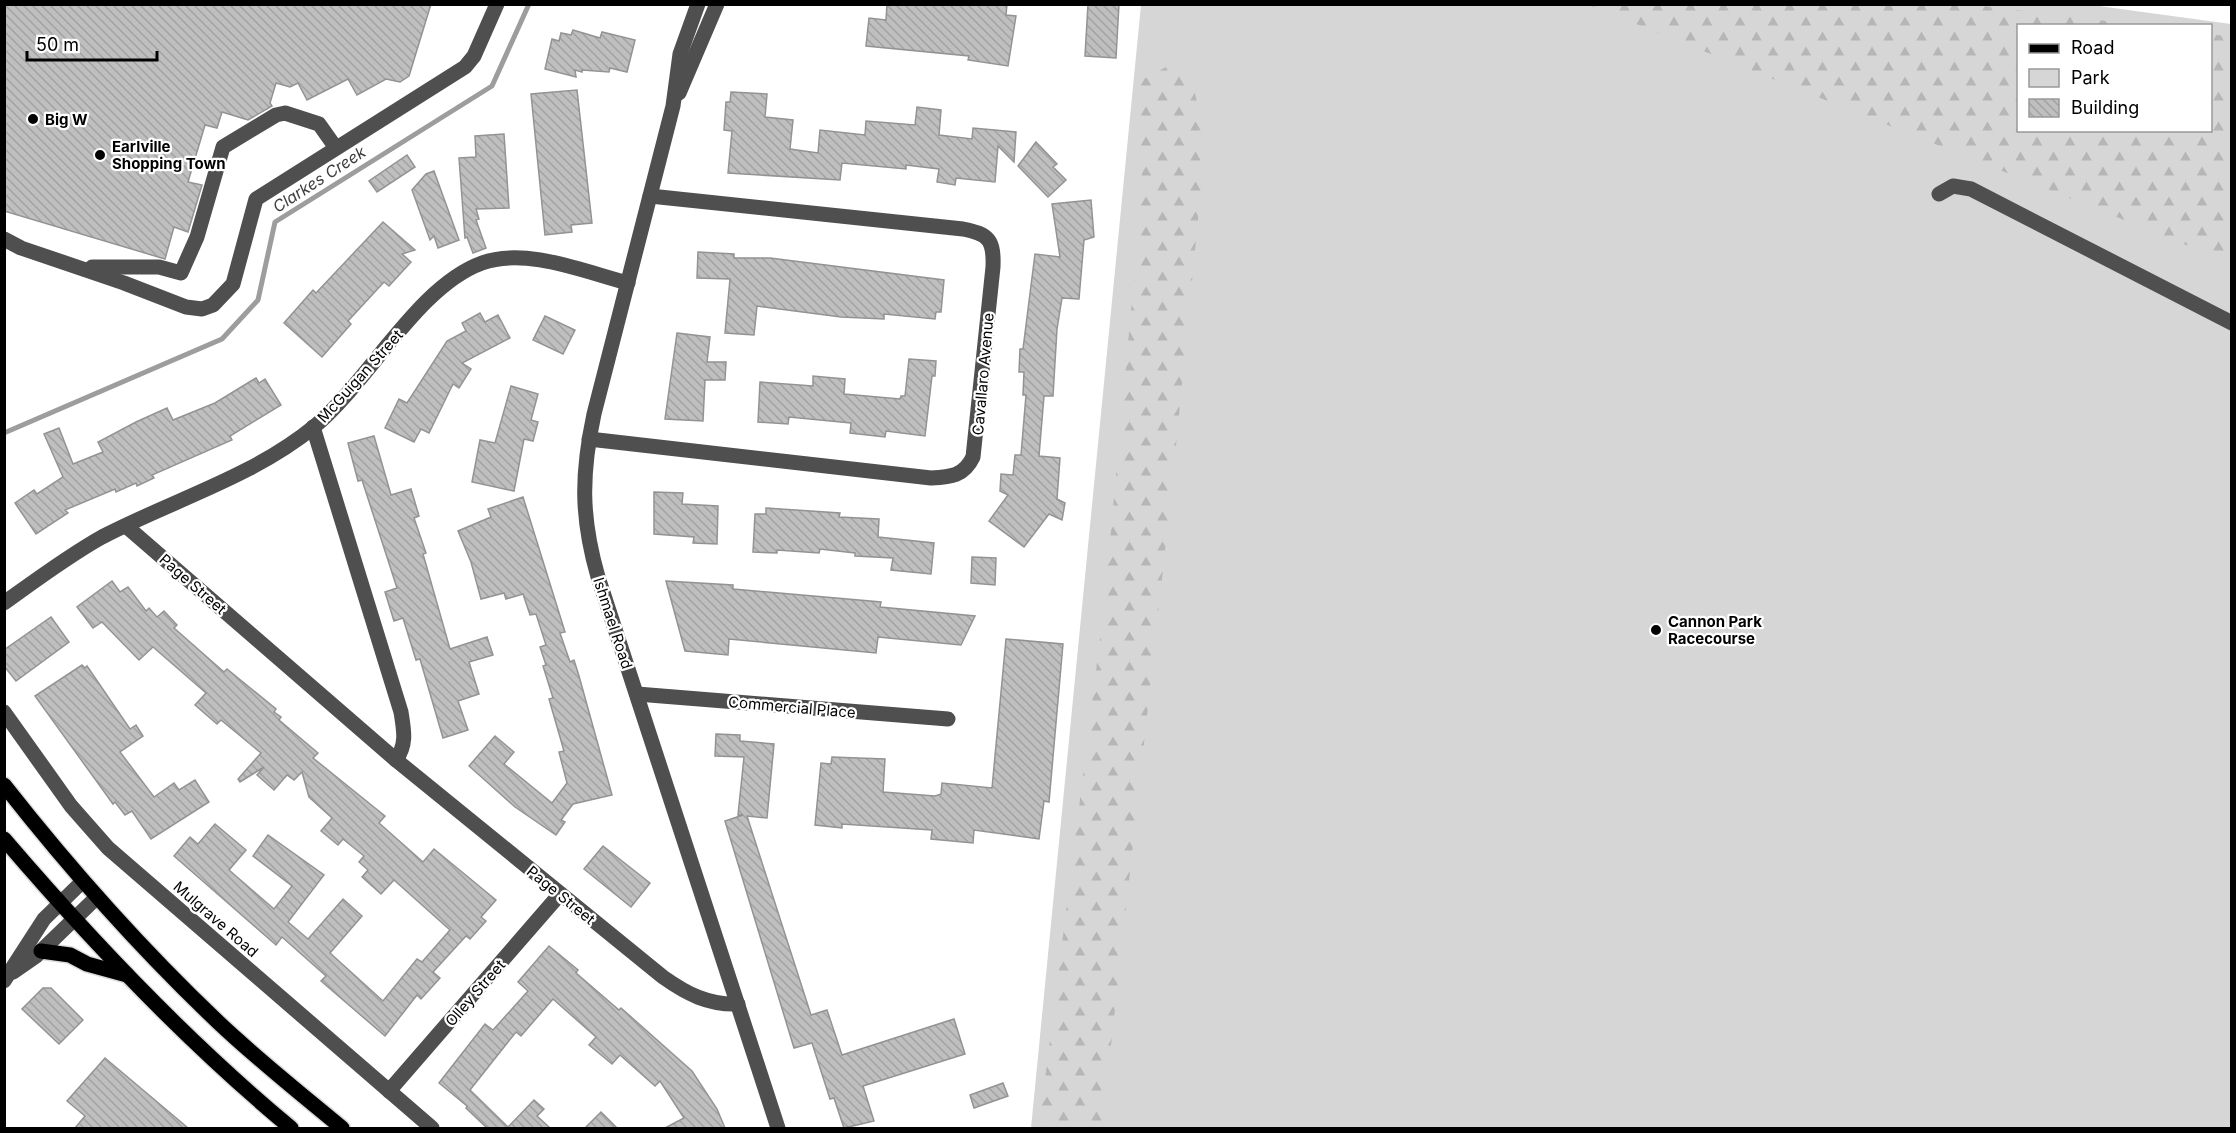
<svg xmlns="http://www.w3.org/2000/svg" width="2236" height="1133" font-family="Inter,sans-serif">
  <defs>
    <pattern id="forest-firs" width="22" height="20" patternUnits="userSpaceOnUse" patternTransform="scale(1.5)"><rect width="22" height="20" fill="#d6d6d6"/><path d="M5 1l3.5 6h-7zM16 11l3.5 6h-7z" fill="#b6b6b6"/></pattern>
    <pattern id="building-back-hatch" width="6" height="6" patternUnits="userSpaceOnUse" patternTransform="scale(1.5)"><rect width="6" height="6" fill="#bfbfbf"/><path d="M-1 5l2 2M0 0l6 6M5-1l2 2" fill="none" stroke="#a2a2a2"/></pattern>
  </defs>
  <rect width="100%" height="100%" fill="#fff"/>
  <path fill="#d6d6d6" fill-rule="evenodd" d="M2084,4L2231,24V1128H1031L1141,5ZM2018,26H2210V130H2018Z"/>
  <g fill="url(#forest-firs)">
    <polygon points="1967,4 2140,25 2018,26 2018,130 2210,130 2211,34 2231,37 2231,263 1589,5"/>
    <polygon points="1166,67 1193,86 1206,137 1172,487 1102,1128 1039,1128 1104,607 1142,190 1140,81"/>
  </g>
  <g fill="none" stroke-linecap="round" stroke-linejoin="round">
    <polyline stroke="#9d9d9d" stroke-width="5" points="4,433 222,339 258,300 275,222 492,86 529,4"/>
  </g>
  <g fill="url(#building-back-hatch)" stroke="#939393" stroke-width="1.5">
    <polygon points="4,4 431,4 409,76 400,82 386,79 357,95 348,79 307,100 298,83 290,87 276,83 270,103 272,106 248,120 222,112 217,128 205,125 188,182 202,185 188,232 174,227 165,259 4,211"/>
    <polygon points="887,4 1007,4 1006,15 1016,16 1008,66 968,60 969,56 866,46 869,18 886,20"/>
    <polygon points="1088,4 1119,4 1116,58 1085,56"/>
    <polygon points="573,30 600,38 602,32 635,40 627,72 610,68 609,72 582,70 582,72 575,70 576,77 545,69 552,39 559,41 561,33 571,35"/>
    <polygon points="577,90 592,223 571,225 572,232 545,235 531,94"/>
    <polygon points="731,92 767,94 765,117 793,120 790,149 818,153 820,130 865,135 866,121 915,125 917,107 941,110 939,135 972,139 973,128 1016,132 1014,162 998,146 995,182 956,178 955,185 937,182 939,169 906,165 906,169 842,163 840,180 728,173 732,131 724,130 726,102 730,102"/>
    <polygon points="504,134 509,208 476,209 479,219 476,220 486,248 473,253 467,237 465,238 459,158 476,157 475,136"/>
    <polygon points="1036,142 1057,164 1053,167 1066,180 1048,197 1018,166"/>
    <polygon points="407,155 415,167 377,192 369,181"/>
    <polygon points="434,171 459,240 438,248 434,236 430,240 412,190 426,174"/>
    <polygon points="1091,200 1094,237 1084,240 1079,299 1062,298 1057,329 1053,396 1044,396 1039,456 1060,458 1057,499 1065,503 1062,520 1049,514 1024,547 989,521 1008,495 1000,491 1001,474 1013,475 1015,455 1021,455 1026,395 1023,395 1024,372 1019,372 1020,349 1023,349 1035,254 1060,257 1052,204"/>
    <polygon points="383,222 415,250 402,254 411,262 389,286 384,282 348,321 351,324 322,357 284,323 313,290 316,293"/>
    <polygon points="698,252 734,254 734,258 770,258 944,280 941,312 936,312 935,319 884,314 884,319 841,317 757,306 754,335 725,333 730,279 697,278"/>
    <polygon points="480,313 485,322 498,315 510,338 462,363 471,369 459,388 453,384 429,433 421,429 414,442 385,428 399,399 407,403 447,341 466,331 462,323"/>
    <polygon points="545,316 575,330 563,354 533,340"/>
    <polygon points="677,333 710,337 707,362 726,362 725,380 705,380 703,421 665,419"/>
    <polygon points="909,359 936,361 935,376 932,376 925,436 886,431 885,437 850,433 851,423 789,417 788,424 758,422 760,382 813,386 813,376 845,379 844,394 900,399 901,396 905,396"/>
    <polygon points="256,378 259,383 265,379 281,405 230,436 232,440 152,475 154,478 137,486 136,483 116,492 115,489 65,510 68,513 36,534 15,503 34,490 37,494 63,477 44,434 59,428 73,464 103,452 98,442 136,422 167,408 173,420 215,403"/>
    <polygon points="511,386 538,394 531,420 538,422 533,441 524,439 514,491 472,482 480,440 495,443"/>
    <polygon points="374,436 391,495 411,489 419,516 414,518 426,553 423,554 450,649 487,637 493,655 469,662 479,694 458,701 468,730 443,738 420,659 416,660 403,618 394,621 385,592 397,588 362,480 358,481 348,443"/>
    <polygon points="654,492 683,493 682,504 718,506 717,544 693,543 694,537 654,534"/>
    <polygon points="523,497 565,632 560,633 570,662 574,660 579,676 612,795 573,804 561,820 565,822 556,835 515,807 469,766 495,736 514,752 504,764 552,803 567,783 559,752 564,751 549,699 553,698 543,666 546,665 540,647 546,645 536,614 530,615 523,594 506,599 504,593 481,599 471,562 458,531 491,517 488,509"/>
    <polygon points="766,508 840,513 839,517 879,519 878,537 934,543 931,574 891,570 893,558 855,556 855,553 820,549 819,553 777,550 777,553 753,552 755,514 766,514"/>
    <polygon points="972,557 996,558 995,585 971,583"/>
    <polygon points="112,581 120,592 128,587 146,611 149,608 157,617 164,611 177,625 174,628 224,672 227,669 276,709 274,712 281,717 279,720 318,753 313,758 385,816 379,823 423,862 434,849 496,900 481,917 486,921 470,939 466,936 433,972 440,978 421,999 417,995 385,1036 321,981 326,976 282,937 276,945 174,856 190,837 198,844 215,824 246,850 229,870 274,909 292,886 253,856 268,835 324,875 288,922 308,939 343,899 362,916 330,953 383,1001 417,959 422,962 450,930 394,880 381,894 362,877 368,870 359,862 364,856 343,839 338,845 321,831 332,818 309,797 302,772 294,780 287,775 274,790 257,775 264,767 240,782 238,779 261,753 221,720 217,724 195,705 206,693 153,647 139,660 102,622 93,628 77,607"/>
    <polygon points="666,581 733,585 733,589 881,602 880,607 975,616 961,645 878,637 876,653 729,639 728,655 685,651"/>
    <polygon points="51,617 69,642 16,681 4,666 4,650"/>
    <polygon points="1006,639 1063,644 1049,802 1044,801 1039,839 974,830 973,843 931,839 932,830 842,824 842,828 815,825 821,763 831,764 832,757 885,759 883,792 935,796 941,794 942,783 992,788"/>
    <polygon points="82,665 85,668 87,666 130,729 136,725 143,736 120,752 154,797 174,783 179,790 195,780 209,802 151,839 132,811 125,815 115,802 113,804 35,696"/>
    <polygon points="716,734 740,735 740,741 774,744 767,818 747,816 811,1015 827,1010 842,1055 954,1019 965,1054 863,1086 874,1121 844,1128 834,1098 830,1099 812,1043 794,1048 725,821 743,815 738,815 744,757 715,756"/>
    <polygon points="603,846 650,883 631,907 584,869"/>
    <polygon points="549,946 578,970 576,973 619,1010 621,1008 692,1071 717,1109 725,1128 665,1128 684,1118 660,1081 655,1086 620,1055 612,1064 589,1045 596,1037 553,999 521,1036 516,1032 470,1090 508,1127 534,1100 544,1109 537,1116 550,1128 487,1128 466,1108 467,1106 439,1083 485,1024 493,1030 528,991 518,982"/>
    <polygon points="43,988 51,988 83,1020 59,1044 22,1009"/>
    <polygon points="105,1058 188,1128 75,1128 85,1116 67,1101"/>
    <polygon points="1003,1083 1008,1096 974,1108 970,1095"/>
    <polygon points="601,1112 617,1128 585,1128"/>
  </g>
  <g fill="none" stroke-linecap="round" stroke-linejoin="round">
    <defs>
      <g id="major">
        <path d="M4,785C70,869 140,948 218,1022C257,1059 300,1093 342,1128"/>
        <path d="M4,839C93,943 186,1041 291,1128"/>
        <polyline points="41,951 70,955 87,964 127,975"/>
      </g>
    </defs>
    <use href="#major" stroke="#dbdbdb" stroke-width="18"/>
    <g stroke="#4f4f4f" stroke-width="15">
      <path d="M698,4L680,54L673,106L594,414C581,475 581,518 598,577L778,1128"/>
      <polyline points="679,93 717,4"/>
      <polyline points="1939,194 1953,186 1971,189 2232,323"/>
      <polyline points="4,239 21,248 124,283 186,307 202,309 213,305 233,284 256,199 465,67 474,56 497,4"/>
      <polyline points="92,267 159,267 181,273 197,237 223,147 276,115 285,113 319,124 336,148"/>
      <path d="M313,427L401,712C404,731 407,744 396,760"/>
      <path d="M589,439L931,478C951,477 964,476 973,457L993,267C994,240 989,234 963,229L650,196"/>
      <path d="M126,526L396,760L663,977C687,994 708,1005 738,1004"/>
      <path d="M4,603C36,580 68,556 102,537C173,500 253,477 315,426C369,381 418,286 482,263C526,247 585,272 628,283"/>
      <polyline points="637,694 948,719"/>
      <polyline points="4,712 71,806 108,848 432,1128"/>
      <polyline points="13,972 36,956 97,897"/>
      <polyline points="4,981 44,919 83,881"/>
      <polyline points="389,1091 560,894"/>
    </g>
    <use href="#major" stroke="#000" stroke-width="15"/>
  </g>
  <g fill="#000" stroke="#fff" stroke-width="2">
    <circle cx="33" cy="119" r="6"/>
    <circle cx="100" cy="155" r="6"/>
    <circle cx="1656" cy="630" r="6"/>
  </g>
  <g text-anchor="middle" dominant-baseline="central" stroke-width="4.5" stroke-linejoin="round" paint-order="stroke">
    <g font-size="15" font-weight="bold" fill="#000" stroke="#fff" text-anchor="start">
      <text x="45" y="119">Big W</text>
      <text x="112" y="146">Earlville<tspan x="112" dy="17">Shopping Town</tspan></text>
      <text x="1668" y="621">Cannon Park<tspan x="1668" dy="17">Racecourse</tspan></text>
    </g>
    <g font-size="15" fill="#000" stroke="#fff">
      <text transform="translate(983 374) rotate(-85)">Cavallaro Avenue</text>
      <text transform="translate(360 376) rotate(-48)">McGuigan Street</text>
      <text transform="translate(193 584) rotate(41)">Page Street</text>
      <text transform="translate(613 623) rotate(72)">Ishmael Road</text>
      <text transform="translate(792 707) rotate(5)">Commercial Place</text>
      <text transform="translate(561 895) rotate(39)">Page Street</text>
      <text transform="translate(216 919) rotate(41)">Mulgrave Road</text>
      <text transform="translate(475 993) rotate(-49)">Olley Street</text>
    </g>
    <g font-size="16" font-style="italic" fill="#3e3e3e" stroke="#fff">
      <text transform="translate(319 179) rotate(-33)">Clarkes Creek</text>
    </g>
  </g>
  <rect width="2236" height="1133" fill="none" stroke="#000000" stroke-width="12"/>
  <rect x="2017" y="24" width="195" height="108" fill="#ffffff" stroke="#999999" stroke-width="1.5"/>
  <rect x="2029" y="44" width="30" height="9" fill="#000000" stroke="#999999" stroke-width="1.5"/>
  <text x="2071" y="54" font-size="18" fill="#000000">Road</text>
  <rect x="2029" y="69" width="30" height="18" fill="#d6d6d6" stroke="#999999" stroke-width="1.5"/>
  <text x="2071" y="84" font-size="18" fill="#000000">Park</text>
  <rect x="2029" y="99" width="30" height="18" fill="url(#building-back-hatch)" stroke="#999999" stroke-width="1.5"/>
  <text x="2071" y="114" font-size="18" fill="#000000">Building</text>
  <path d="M27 51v9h130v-9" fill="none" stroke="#000000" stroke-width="3"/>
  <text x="36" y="51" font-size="18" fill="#000000" stroke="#ffffff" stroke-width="4.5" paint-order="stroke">50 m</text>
</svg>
